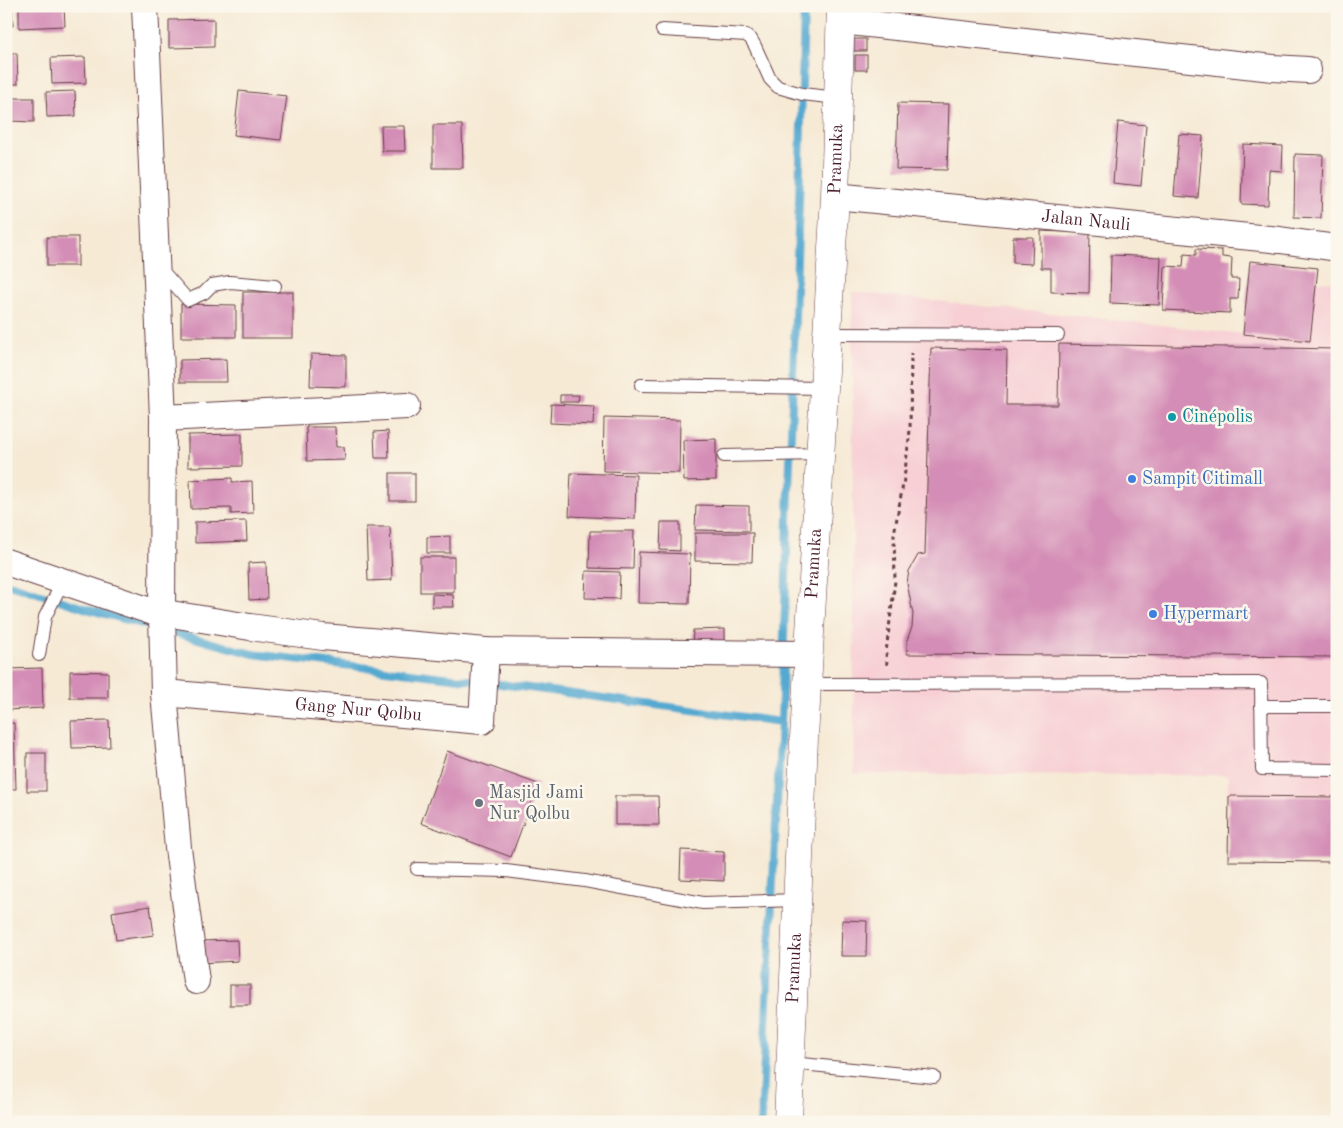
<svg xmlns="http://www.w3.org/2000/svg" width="1343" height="1128" font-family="'Old Standard TT',serif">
  <rect width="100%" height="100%" fill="#fbf7ec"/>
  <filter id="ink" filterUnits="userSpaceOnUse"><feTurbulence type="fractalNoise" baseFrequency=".02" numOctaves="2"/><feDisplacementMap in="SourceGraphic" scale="10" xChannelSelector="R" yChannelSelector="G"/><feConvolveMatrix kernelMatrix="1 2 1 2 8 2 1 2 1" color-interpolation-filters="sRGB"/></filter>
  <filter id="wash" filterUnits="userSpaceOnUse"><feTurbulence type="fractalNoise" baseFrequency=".0096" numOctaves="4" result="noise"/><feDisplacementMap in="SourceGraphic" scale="20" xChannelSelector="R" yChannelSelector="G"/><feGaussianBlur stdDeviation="1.12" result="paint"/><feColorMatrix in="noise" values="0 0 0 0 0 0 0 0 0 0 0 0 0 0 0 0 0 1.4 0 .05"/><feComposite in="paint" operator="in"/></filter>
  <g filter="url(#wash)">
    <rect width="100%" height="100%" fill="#f6ead5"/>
    <polygon fill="#f7cfd4" points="1337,281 1337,862 1228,861 1228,775 854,774 852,292 1310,341 1316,282"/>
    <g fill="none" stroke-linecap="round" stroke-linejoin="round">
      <g stroke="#54a9d0" stroke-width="8">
        <polyline points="6,583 90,610 253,654 485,682 781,722"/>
        <polyline points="761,1122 781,722 799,202 804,6"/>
      </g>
    </g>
    <g id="blocks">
      <g fill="#d48db6">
        <polygon points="6,6 12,6 13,26 6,26"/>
        <polygon points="19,6 64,6 65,26 19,28"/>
        <polygon points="214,19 214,47 169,48 169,20"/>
        <rect x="854" y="39" width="12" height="12"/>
        <polygon points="6,53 17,53 18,84 6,84"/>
        <rect x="855" y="55" width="12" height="15"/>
        <polygon points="85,57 86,83 52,84 51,58"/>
        <polygon points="75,91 76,116 47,117 46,92"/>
        <polygon points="239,91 287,96 281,140 234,135"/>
        <polygon points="9,98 34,98 34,122 9,121"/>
        <polygon points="898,103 949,104 947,170 896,169"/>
        <polygon points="1118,122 1146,125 1141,186 1113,183"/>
        <polygon points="433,125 462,125 463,168 433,168"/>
        <polygon points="381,126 404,126 405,151 382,151"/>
        <polygon points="1179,134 1203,136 1198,198 1174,196"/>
        <polygon points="1243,144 1283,146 1282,171 1269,170 1268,205 1241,204"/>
        <polygon points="1295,154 1323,155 1321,218 1294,217"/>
        <polygon points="1041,231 1090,233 1089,293 1051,292 1051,268 1041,268"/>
        <rect x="47" y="237" width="31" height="29"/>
        <polygon points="1013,237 1033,237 1032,264 1013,263"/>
        <polygon points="1196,249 1222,250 1222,257 1232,258 1231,279 1239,279 1238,299 1230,299 1230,313 1163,310 1165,266 1183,267 1184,254 1196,255"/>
        <polygon points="1111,255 1161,257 1159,305 1110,303"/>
        <polygon points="1250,261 1318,268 1310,341 1243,334"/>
        <rect x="243" y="292" width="50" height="46"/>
        <polygon points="181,304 236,305 236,337 181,337"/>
        <polygon points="1059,344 1337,349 1337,657 907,654 907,640 912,627 913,614 907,583 909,571 918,555 925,554 931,348 1007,350 1006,405 1058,405"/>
        <polygon points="311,354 346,355 346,387 310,386"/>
        <polygon points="226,359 227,382 180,382 180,360"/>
        <polygon points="560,395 579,395 578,402 560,402"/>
        <polygon points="551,404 594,406 593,425 550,423"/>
        <polygon points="604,418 680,420 679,473 603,471"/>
        <polygon points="306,427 335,427 336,447 344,447 345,460 307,461"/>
        <polygon points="388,431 389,458 375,458 374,432"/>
        <polygon points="242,434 242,466 188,467 188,435"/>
        <polygon points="716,439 716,480 684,481 683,440"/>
        <rect x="390" y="473" width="25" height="28"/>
        <polygon points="571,473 636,475 635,519 569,516"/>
        <polygon points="232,478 232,482 252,481 253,513 231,514 231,508 191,509 190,480"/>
        <polygon points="696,505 749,506 749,531 695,530"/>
        <polygon points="246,521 247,541 195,543 195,522"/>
        <polygon points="661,522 680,522 680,551 660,550"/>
        <polygon points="366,527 390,527 392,580 368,581"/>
        <polygon points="590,531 634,531 633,569 589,568"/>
        <polygon points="695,533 753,533 752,562 695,561"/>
        <polygon points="450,536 450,553 427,553 427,537"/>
        <polygon points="639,552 690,554 689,604 638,603"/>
        <rect x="420" y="557" width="34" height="35"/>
        <polygon points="266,562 267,599 249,600 248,563"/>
        <polygon points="586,571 620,572 619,599 585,598"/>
        <polygon points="432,594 453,595 454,607 432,607"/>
        <polygon points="725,629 725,648 692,648 693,630"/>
        <polygon points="42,668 43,708 6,710 6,669"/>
        <polygon points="70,671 108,672 108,698 70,698"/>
        <polygon points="109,720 110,747 72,748 71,721"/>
        <polygon points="6,723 14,723 16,789 6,789"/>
        <polygon points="447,751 538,784 511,857 421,823"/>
        <rect x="27" y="753" width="19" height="38"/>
        <polygon points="615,796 658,796 659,825 615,825"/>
        <polygon points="1229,796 1337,797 1337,862 1228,861"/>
        <polygon points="681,850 724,852 724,881 680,879"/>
        <polygon points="150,906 154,935 116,940 112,912"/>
        <polygon points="842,920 867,921 866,956 841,956"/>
        <polygon points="237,940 238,961 199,963 199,941"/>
        <rect x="230" y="985" width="20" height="20"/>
      </g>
    </g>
  </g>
  <g filter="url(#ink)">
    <use href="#blocks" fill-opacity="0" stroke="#643d44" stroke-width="1"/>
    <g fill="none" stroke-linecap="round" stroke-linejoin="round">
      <defs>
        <g id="lane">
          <polyline points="662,30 746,35 751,39 755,46 770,79 778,87 802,94 838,98"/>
          <polyline points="159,267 188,300 204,293 212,285 230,282 275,286"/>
          <polyline points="828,334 1058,335"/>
          <polyline points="641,385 824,388"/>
          <polyline points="724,456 821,454"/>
          <polyline points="39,655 45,617 63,581"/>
          <polyline points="807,684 1261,683 1262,769 1337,770"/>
          <polyline points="1261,706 1337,706"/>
          <polyline points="417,869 506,871 585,881 703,903 798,900"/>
          <polyline points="791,1063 934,1077"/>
        </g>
        <g id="street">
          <polyline points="145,6 163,418 162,615 164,693 178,848 196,981"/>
          <polyline points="841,21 1273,68 1308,70"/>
          <path id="s1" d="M835,196L1280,240L1337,248"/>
          <polyline points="163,418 407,406"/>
          <polyline points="6,562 162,615 165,613 250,627 323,637 486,651 809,654"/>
          <path id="s2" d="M164,693L482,721L486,651"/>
        </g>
        <g id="secondary">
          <path id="s3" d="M788,1122L804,738L835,196L841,6"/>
        </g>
      </defs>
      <use href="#lane" stroke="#643d44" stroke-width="14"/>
      <use href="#street" stroke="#643d44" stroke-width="28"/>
      <use href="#secondary" stroke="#643d44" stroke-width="29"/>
      <polyline stroke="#643d44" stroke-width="3" stroke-dasharray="4 4" stroke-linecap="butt" points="887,665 886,652 895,581 894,534 904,479 910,430 911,353"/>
      <use href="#lane" stroke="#fff" stroke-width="12"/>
      <use href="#street" stroke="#fff" stroke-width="26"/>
      <use href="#secondary" stroke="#fff" stroke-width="28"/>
    </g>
  </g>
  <circle fill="#0f9aa8" stroke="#fbf7ec" stroke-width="2" cx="1172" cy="417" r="5"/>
  <g fill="#3f7fe0" stroke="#fbf7ec" stroke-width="2">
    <circle cx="1132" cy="479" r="5"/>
    <circle cx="1153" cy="614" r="5"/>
  </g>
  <circle fill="#6b7280" stroke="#fbf7ec" stroke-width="2" cx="479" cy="803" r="5"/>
  <g text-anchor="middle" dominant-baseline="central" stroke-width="5" stroke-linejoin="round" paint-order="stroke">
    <g font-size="18" fill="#4a1f2b" stroke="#fbf7ec">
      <text stroke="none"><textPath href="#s3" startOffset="964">Pramuka</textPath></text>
      <text stroke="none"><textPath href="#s1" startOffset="252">Jalan Nauli</textPath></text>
      <text stroke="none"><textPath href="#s3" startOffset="559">Pramuka</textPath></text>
      <text stroke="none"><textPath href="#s2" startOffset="195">Gang Nur Qolbu</textPath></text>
      <text stroke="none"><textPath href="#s3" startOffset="154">Pramuka</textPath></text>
    </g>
    <g font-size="18" fill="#0d838f" stroke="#fbf7ec" text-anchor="start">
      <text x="1182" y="417">Cinépolis</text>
    </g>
    <g font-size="18" fill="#366cbe" stroke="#fbf7ec" text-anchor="start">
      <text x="1142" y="479">Sampit Citimall</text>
      <text x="1163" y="614">Hypermart</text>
    </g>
    <g font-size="18" fill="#5b616d" stroke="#fbf7ec" text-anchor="start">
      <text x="489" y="793">Masjid Jami<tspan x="489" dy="21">Nur Qolbu</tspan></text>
    </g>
  </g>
  <rect width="1343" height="1128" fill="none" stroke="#fbf7ec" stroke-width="25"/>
</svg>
